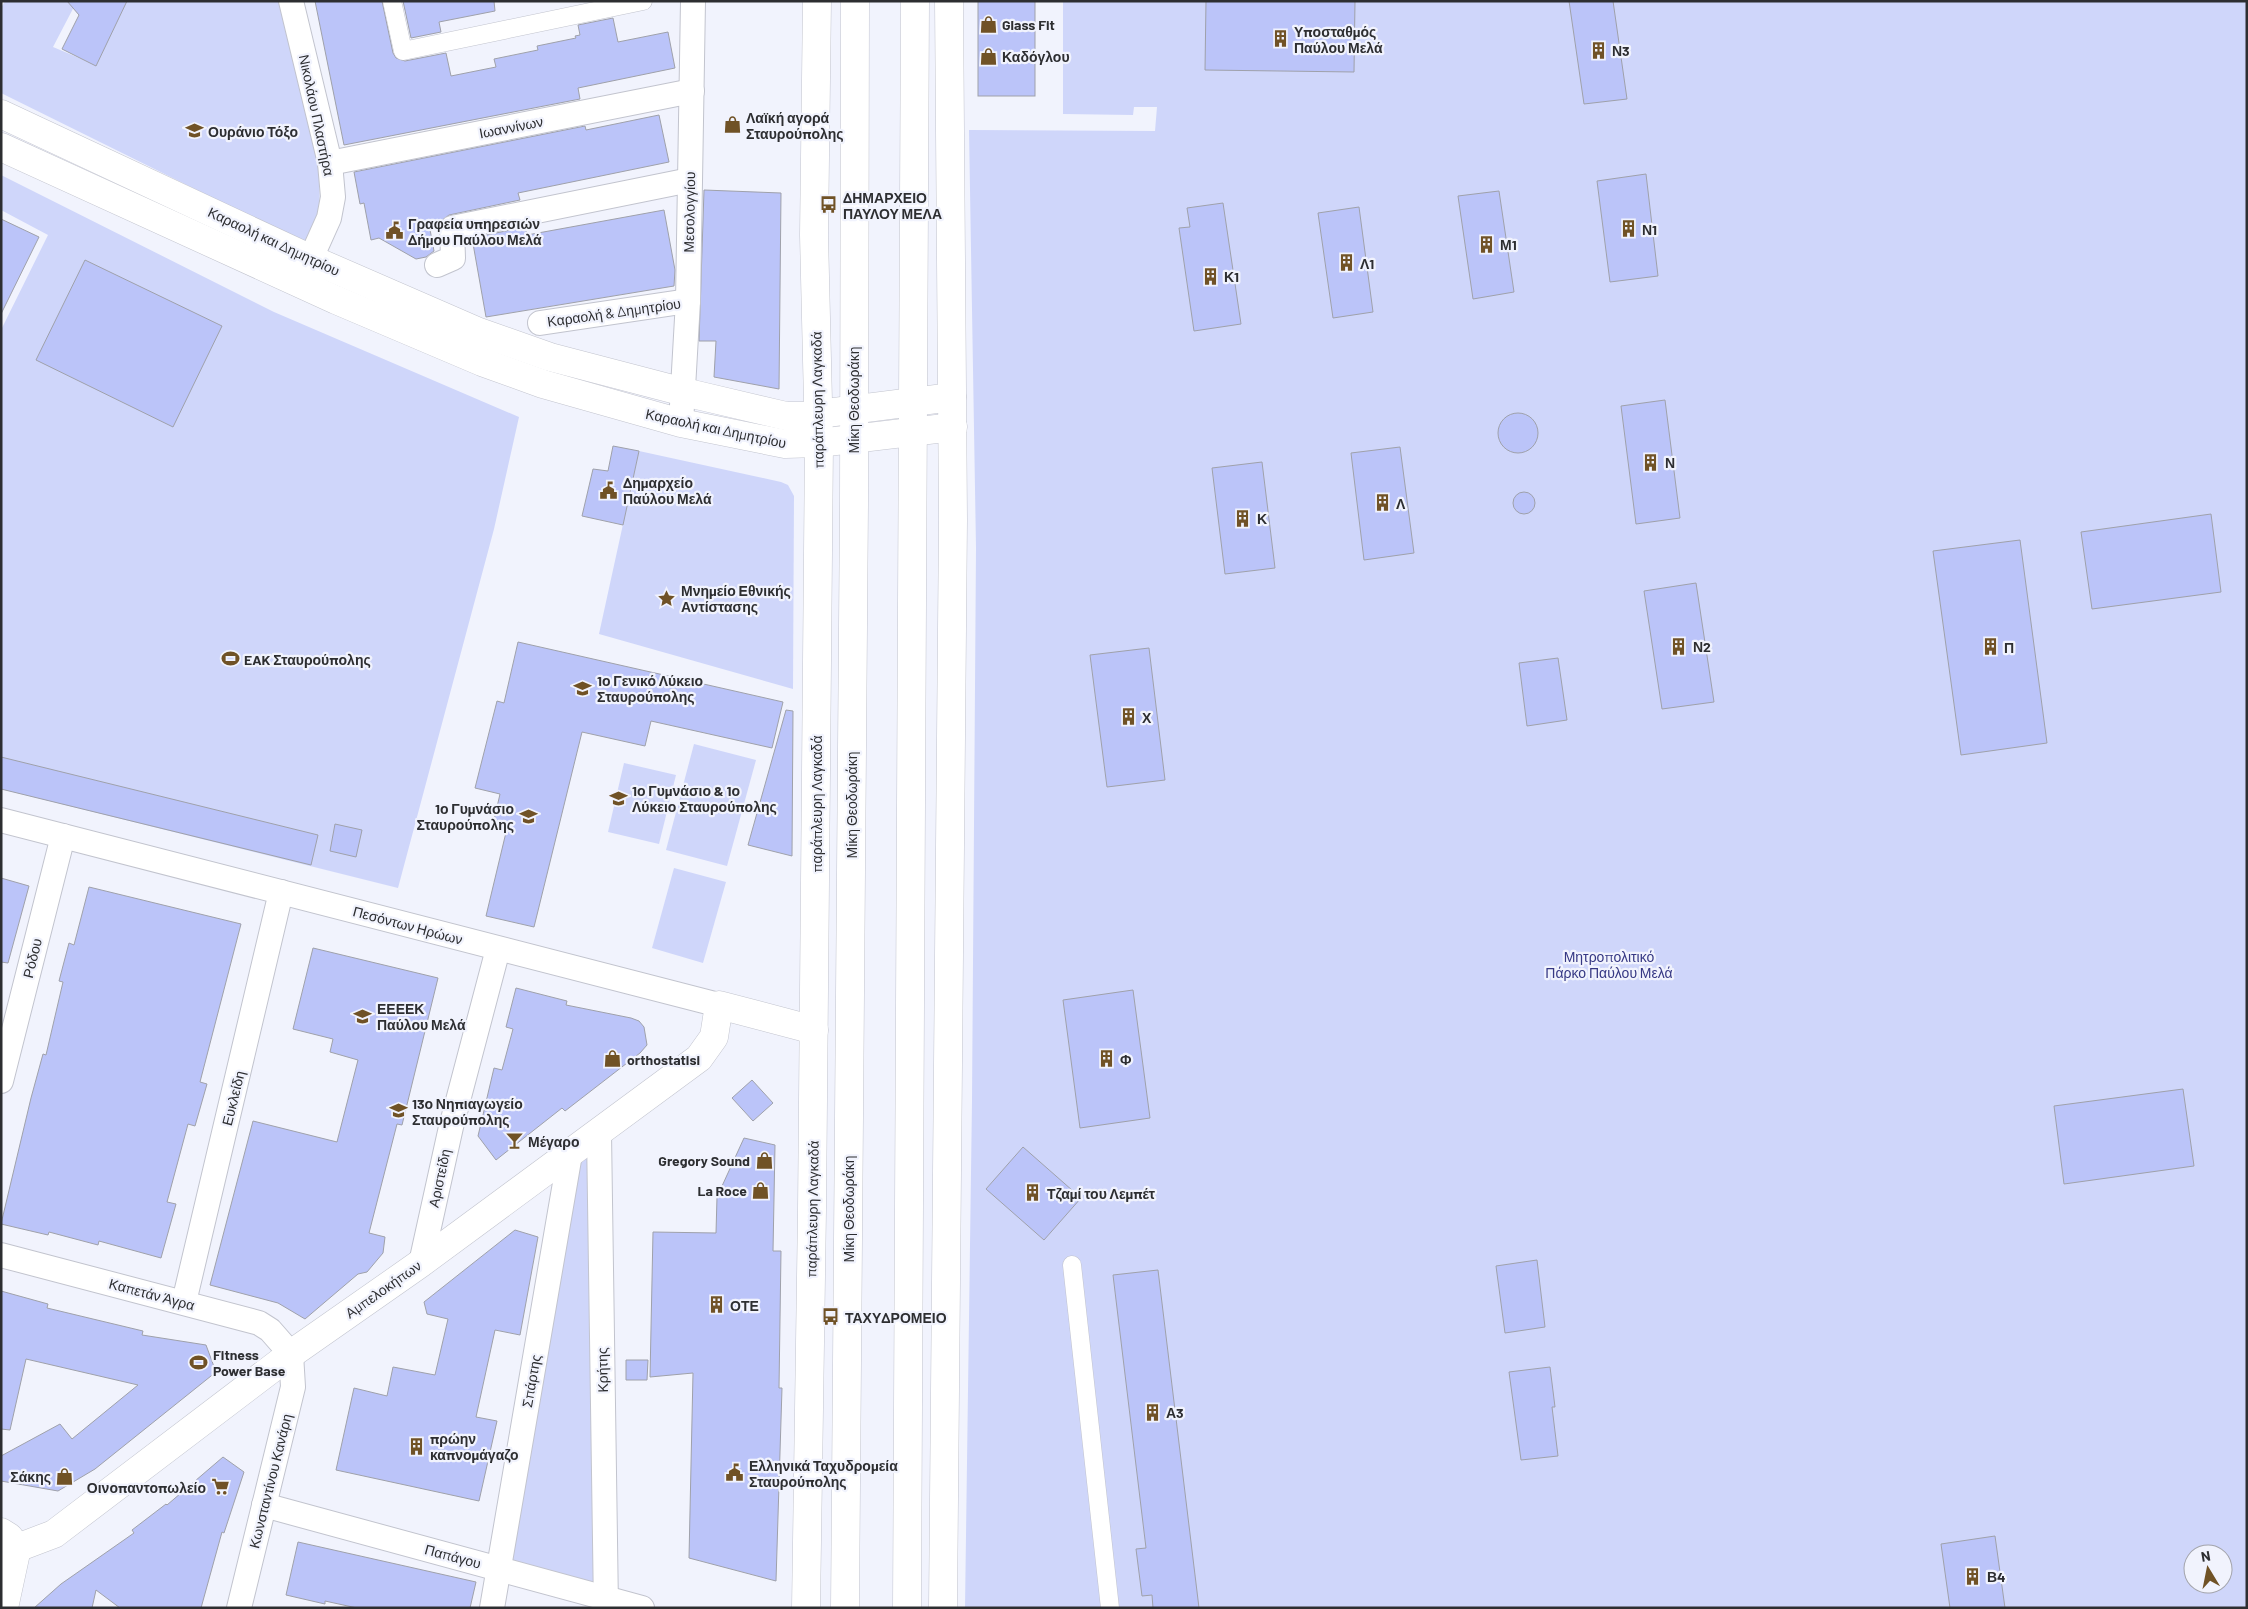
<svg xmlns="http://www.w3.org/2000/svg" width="2248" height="1609" font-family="Barlow,sans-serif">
  <rect width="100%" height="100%" fill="#f1f3fd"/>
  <g fill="#cfd6fa" fill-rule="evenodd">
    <polygon points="5,1 77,1 53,47 96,65 127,1 281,1 319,168 320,216 308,245 1,93 1,8"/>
    <path d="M1063,1H2247V1608H965L972,1101L976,548L969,130L1155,131L1157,107H1134L1133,115L1063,114ZM2193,1554H2223V1584H2193Z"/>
    <polygon points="1,175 274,312 519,417 494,529 398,888 1,789 1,330 48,235 1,210"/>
    <polygon points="639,451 781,482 788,485 794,496 793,689 599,634"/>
    <polygon points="694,744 756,760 727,866 666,850"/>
    <polygon points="624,763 676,775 659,844 608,832"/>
    <polygon points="674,868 726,882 703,963 652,948"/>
    <polygon points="599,1133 606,1597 499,1568 570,1154"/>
  </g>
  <g fill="#bbc4f9" stroke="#9fa1aa">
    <polygon points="67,1 127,1 96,66 62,49 79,15"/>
    <polygon points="315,1 382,1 393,53 396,58 405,61 446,53 451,76 496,67 494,59 538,50 537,46 576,38 575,36 580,35 578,25 613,18 618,42 668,32 675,68 578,88 580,99 344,145"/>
    <polygon points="403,1 494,1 495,11 439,22 441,32 411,38"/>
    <rect x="978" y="1" width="57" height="95"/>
    <polygon points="1206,1 1355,1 1354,72 1205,70"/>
    <polygon points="1569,1 1613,1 1627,99 1584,104"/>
    <polygon points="659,115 669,162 518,193 520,200 449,215 440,222 429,224 434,251 426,257 416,259 379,238 371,240 364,203 360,204 354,172 585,126 586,130"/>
    <polygon points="1646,174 1658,276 1610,282 1597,181"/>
    <polygon points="704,190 781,193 779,389 714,377 716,341 699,341"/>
    <polygon points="1499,191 1514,292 1473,299 1458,196"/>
    <polygon points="1223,203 1241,324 1194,331 1179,228 1190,227 1187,208"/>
    <polygon points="1359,207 1373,312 1333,318 1318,213"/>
    <polygon points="664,210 675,270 674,286 486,317 472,238 525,227 527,235"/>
    <polygon points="1,219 39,237 1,314"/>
    <polygon points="85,260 222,326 173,427 36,360"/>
    <polygon points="1665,400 1680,518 1636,524 1621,406"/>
    <circle cx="1518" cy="433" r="20"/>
    <polygon points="613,446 639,451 623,525 582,516 593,469 608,471"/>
    <polygon points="1400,447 1414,553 1364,560 1351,453"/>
    <polygon points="1262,462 1275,568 1225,574 1212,468"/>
    <circle cx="1524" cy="503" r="11"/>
    <polygon points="2211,514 2221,592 2092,609 2081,532"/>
    <polygon points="2020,540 2047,743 1961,755 1933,551"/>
    <polygon points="1696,583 1714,702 1662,709 1644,591"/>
    <polygon points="518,642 783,702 772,748 651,721 645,746 582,732 534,927 486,916 508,824 494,820 500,794 475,788 497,701 504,703"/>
    <polygon points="1149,648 1165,780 1107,787 1090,655"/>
    <polygon points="1558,658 1567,720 1527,726 1519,663"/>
    <polygon points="786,710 793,711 792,856 748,845"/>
    <polygon points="1,757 318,835 311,865 1,789"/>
    <polygon points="335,824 362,830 356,857 330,851"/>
    <polygon points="1,878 29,886 8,963 1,962"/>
    <polygon points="89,887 241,924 200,1082 207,1084 195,1126 188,1124 167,1202 176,1204 161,1258 99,1241 98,1245 49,1232 48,1235 1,1224 31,1098 43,1054 46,1055 63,982 59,981 69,943 74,945"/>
    <polygon points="313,948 438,978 402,1125 397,1124 369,1233 385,1237 383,1253 367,1272 358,1274 305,1319 278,1303 210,1285 253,1121 337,1142 358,1060 330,1052 333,1039 293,1029"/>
    <polygon points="516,988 567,1001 566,1005 631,1018 639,1021 644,1027 647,1045 640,1053 565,1111 562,1108 496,1160 478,1136 494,1068 502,1070 513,1029 506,1027"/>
    <polygon points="1133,990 1150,1118 1080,1128 1063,1000"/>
    <polygon points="752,1080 773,1103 753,1121 732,1098"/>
    <polygon points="2183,1089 2194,1166 2064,1184 2054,1106"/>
    <polygon points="744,1138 775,1145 773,1251 781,1251 779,1388 782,1388 776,1581 689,1558 693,1373 650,1377 653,1232 716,1233 717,1197"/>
    <polygon points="1023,1147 1081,1198 1044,1240 986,1189"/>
    <polygon points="515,1230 538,1237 520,1335 495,1330 476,1417 497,1421 479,1501 336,1470 354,1388 387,1396 393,1367 435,1375 448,1319 427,1314 424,1302"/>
    <polygon points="1537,1260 1545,1327 1505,1333 1496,1266"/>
    <polygon points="1158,1270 1199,1608 1153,1608 1152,1595 1142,1596 1136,1549 1146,1548 1113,1275"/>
    <polygon points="1,1291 48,1304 47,1308 143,1331 142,1335 206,1345 216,1372 95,1469 58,1491 1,1481 1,1456 60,1424 72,1439 138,1385 26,1359 10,1430 1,1429"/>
    <polygon points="626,1360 648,1360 647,1380 626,1380"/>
    <polygon points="1550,1367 1555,1407 1552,1407 1558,1456 1521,1460 1509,1372"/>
    <polygon points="223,1457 244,1472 224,1533 222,1532 201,1608 120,1608 96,1590 92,1608 34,1608 61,1584 134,1533 132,1530 166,1504 167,1505"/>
    <polygon points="1995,1536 2005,1608 1950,1608 1941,1544"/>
    <polygon points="298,1542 476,1582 470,1608 357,1608 325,1601 325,1604 286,1595"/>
  </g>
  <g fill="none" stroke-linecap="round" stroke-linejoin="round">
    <defs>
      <g id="pedestrian">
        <polyline points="392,1 403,51 643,1"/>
        <polyline points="1072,1265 1110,1608"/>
      </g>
      <g id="minor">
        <polyline points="291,1 330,163 333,197 329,218 303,276"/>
        <polyline points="330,163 692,91"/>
        <polyline points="437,265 453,258 452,228 690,180"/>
        <polyline points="540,323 688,301"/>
        <polyline points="681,423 688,301 693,1"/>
        <polyline points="1,820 719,1005"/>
        <polyline points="1,1081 63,836"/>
        <polyline points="599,1133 606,1608"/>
        <polyline points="1,1255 259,1323 270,1330 291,1354 293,1387 239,1608"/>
        <polyline points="421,1263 451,1127 498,949"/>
        <polyline points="184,1302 281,892"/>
        <polyline points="264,1505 642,1608"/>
        <polyline points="492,1608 570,1154"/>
      </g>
      <g id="tertiary">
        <polyline points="1,1532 9,1537 17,1548 4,1608"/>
        <polyline points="17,1548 54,1534 291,1354 421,1263 699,1058 714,1037 719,1005 814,1030"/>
        <polyline points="806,1608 812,1210 819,443 814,235 817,1"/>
        <polyline points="943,1608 953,520 949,1"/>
      </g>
      <g id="secondary">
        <polyline points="1,114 311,259 479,332 550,357 684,392 786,416 803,416 952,397"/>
        <polyline points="1,147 336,300 482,362 543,384 681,423 785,444 819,443 953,427"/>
      </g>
      <g id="trunk">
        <polyline points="845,1608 854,504 855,1"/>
        <polyline points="907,1608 915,1"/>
      </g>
    </defs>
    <use href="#pedestrian" stroke="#c2c4ce" stroke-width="19"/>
    <use href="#minor" stroke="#c2c4ce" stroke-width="26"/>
    <use href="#tertiary" stroke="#c2c4ce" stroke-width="29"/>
    <use href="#secondary" stroke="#c2c4ce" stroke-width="29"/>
    <use href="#trunk" stroke="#c2c4ce" stroke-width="29"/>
    <use href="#pedestrian" stroke="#fff" stroke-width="18"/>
    <use href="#minor" stroke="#fff" stroke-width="24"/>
    <use href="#tertiary" stroke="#fff" stroke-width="28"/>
    <use href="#secondary" stroke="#fff" stroke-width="28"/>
    <use href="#trunk" stroke="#fff" stroke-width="28"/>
  </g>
  <defs>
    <symbol id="shop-bare" viewBox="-9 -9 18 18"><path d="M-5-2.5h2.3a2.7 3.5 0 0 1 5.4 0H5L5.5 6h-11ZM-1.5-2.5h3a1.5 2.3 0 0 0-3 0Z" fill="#705226" stroke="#f1f3fd" stroke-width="2.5" paint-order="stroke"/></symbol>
    <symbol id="building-bare" viewBox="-9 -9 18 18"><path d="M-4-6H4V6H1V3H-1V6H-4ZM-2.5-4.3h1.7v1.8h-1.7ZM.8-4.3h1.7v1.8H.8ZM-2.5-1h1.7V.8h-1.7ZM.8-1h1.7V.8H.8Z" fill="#705226" stroke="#f1f3fd" stroke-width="2.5" paint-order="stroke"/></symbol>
    <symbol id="school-bare" viewBox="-9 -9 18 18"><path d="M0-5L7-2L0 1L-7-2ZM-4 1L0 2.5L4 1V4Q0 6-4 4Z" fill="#705226" stroke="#f1f3fd" stroke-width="2.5" paint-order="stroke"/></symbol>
    <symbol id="bus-bare" viewBox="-9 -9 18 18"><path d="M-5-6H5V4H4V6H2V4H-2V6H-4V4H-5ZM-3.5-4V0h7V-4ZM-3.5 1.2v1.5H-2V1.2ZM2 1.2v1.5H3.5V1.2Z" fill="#705226" stroke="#f1f3fd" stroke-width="2.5" paint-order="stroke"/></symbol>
    <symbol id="civic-bare" viewBox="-9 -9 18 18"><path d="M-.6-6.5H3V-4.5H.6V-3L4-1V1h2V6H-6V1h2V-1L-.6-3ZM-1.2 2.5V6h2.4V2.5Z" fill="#705226" stroke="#f1f3fd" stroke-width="2.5" paint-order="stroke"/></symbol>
    <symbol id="sight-bare" viewBox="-9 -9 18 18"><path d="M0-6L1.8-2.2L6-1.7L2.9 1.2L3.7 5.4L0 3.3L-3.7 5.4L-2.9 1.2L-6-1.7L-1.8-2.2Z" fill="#705226" stroke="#f1f3fd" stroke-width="2.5" paint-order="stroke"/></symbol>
    <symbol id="stadium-bare" viewBox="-9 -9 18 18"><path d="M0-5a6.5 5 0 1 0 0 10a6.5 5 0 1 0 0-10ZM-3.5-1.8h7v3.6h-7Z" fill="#705226" stroke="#f1f3fd" stroke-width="2.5" paint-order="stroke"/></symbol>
    <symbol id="bar-bare" viewBox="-9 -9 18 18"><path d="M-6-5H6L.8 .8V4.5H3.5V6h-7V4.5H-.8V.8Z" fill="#705226" stroke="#f1f3fd" stroke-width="2.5" paint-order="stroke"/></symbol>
    <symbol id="supermarket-bare" viewBox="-9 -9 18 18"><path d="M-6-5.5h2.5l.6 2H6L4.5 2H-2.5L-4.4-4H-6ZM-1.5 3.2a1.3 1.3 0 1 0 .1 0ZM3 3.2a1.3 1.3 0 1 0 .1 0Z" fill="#705226" stroke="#f1f3fd" stroke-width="2.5" paint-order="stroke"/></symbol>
  </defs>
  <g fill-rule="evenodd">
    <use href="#shop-bare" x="976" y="12" width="25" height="25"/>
    <use href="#building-bare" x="1268" y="26" width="25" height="25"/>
    <use href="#building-bare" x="1586" y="38" width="25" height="25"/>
    <use href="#shop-bare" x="976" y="44" width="25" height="25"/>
    <use href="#shop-bare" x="720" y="112" width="25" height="25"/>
    <use href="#school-bare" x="182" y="118" width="25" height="25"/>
    <use href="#bus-bare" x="816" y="192" width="25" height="25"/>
    <use href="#building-bare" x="1616" y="216" width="25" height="25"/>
    <use href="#civic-bare" x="382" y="218" width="25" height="25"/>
    <use href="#building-bare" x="1474" y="232" width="25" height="25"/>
    <use href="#building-bare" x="1334" y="250" width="25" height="25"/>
    <use href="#building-bare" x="1198" y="264" width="25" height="25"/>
    <use href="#building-bare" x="1638" y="450" width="25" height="25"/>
    <use href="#civic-bare" x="596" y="478" width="25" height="25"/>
    <use href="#building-bare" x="1370" y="490" width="25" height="25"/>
    <use href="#building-bare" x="1230" y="506" width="25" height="25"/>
    <use href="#sight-bare" x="654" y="586" width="25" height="25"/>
    <use href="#building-bare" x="1666" y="634" width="25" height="25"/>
    <use href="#building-bare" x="1978" y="634" width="25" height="25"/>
    <use href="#stadium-bare" x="218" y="646" width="25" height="25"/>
    <use href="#school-bare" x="570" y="676" width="25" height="25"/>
    <use href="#building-bare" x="1116" y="704" width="25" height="25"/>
    <use href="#school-bare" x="606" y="786" width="25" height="25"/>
    <use href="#school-bare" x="516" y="804" width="25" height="25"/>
    <use href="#school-bare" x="350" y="1004" width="25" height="25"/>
    <use href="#shop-bare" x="600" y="1046" width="25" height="25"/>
    <use href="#building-bare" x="1094" y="1046" width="25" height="25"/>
    <use href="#school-bare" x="386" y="1098" width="25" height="25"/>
    <use href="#bar-bare" x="502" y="1128" width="25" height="25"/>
    <use href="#shop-bare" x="752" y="1148" width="25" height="25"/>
    <use href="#shop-bare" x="748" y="1178" width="25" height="25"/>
    <use href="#building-bare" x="1020" y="1180" width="25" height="25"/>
    <use href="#building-bare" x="704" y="1292" width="25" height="25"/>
    <use href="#bus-bare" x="818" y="1304" width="25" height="25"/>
    <use href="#stadium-bare" x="186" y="1350" width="25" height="25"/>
    <use href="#building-bare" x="1140" y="1400" width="25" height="25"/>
    <use href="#building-bare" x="404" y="1434" width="25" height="25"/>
    <use href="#civic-bare" x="722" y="1460" width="25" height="25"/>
    <use href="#shop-bare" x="52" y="1464" width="25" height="25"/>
    <use href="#supermarket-bare" x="208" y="1474" width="25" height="25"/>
    <use href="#building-bare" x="1960" y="1564" width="25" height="25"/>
  </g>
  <g text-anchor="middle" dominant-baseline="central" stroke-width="4.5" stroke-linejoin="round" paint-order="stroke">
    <g font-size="14" font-weight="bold" fill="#2d2e31" stroke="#f1f3fd" text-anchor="start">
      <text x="1002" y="24">Glass Fit</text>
      <text x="1294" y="31">Υποσταθμός<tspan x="1294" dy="16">Παύλου Μελά</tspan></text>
      <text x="1612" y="50">Ν3</text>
      <text x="1002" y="56">Καδόγλου</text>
      <text x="746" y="117">Λαϊκή αγορά<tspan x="746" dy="16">Σταυρούπολης</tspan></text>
      <text x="208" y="131">Ουράνιο Τόξο</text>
      <text x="843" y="197">ΔΗΜΑΡΧΕΙΟ<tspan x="843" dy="16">ΠΑΥΛΟΥ ΜΕΛΑ</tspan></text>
      <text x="408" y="223">Γραφεία υπηρεσιών<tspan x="408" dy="16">Δήμου Παύλου Μελά</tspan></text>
      <text x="1642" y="229">Ν1</text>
      <text x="1500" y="244">Μ1</text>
      <text x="1360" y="263">Λ1</text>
      <text x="1224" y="276">Κ1</text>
      <text x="1665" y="462">Ν</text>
      <text x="623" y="482">Δημαρχείο<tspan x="623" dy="16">Παύλου Μελά</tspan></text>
      <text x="1396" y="503">Λ</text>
      <text x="1257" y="518">Κ</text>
      <text x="681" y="590">Μνημείο Εθνικής<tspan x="681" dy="16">Αντίστασης</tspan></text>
      <text x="1693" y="646">Ν2</text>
      <text x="2004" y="647">Π</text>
      <text x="244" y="659">EAK Σταυρούπολης</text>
      <text x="597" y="680">1ο Γενικό Λύκειο<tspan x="597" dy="16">Σταυρούπολης</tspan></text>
      <text x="1142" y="717">Χ</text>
      <text x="632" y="790">1ο Γυμνάσιο &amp; 1ο<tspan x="632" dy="16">Λύκειο Σταυρούπολης</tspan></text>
      <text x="514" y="808" text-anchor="end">1ο Γυμνάσιο<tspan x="514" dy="16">Σταυρούπολης</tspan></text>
      <text x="377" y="1008">ΕΕΕΕΚ<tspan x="377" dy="16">Παύλου Μελά</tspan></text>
      <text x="627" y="1059">orthostatisi</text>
      <text x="1120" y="1059">Φ</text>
      <text x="412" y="1103">13ο Νηπιαγωγείο<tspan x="412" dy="16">Σταυρούπολης</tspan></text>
      <text x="528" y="1141">Μέγαρο</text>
      <text x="750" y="1160" text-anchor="end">Gregory Sound</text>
      <text x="747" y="1190" text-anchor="end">La Roce</text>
      <text x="1047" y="1193">Τζαμί του Λεμπέτ</text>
      <text x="730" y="1305">ΟΤΕ</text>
      <text x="845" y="1317">ΤΑΧΥΔΡΟΜΕΙΟ</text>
      <text x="213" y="1354">Fitness<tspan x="213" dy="16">Power Base</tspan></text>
      <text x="1166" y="1412">Α3</text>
      <text x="430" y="1438">πρώην<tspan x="430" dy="16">καπνομάγαζο</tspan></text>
      <text x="749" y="1465">Ελληνικά Ταχυδρομεία<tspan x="749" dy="16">Σταυρούπολης</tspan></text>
      <text x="51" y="1476" text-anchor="end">Σάκης</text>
      <text x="206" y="1487" text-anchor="end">Οινοπαντοπωλείο</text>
      <text x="1987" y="1576">Β4</text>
    </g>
    <g font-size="14" fill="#2d2e31" stroke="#f1f3fd">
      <text transform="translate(317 115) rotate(78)">Νικολάου Πλαστήρα</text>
      <text transform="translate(511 127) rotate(-11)">Ιωαννίνων</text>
      <text transform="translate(689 212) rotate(-89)">Μεσολογγίου</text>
      <text transform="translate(274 241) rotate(25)">Καραολή και Δημητρίου</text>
      <text transform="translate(614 312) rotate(-8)">Καραολή &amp; Δημητρίου</text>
      <text transform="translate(817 400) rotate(-91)">παράπλευρη Λαγκαδά</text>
      <text transform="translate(853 400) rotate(-90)">Μίκη Θεοδωράκη</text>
      <text transform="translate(716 428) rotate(12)">Καραολή και Δημητρίου</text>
      <text transform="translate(816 804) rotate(-90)">παράπλευρη Λαγκαδά</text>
      <text transform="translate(851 805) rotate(-90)">Μίκη Θεοδωράκη</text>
      <text transform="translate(408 925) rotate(15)">Πεσόντων Ηρώων</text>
      <text transform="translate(32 958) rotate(-76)">Ρόδου</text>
      <text transform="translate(233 1098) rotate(-76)">Ευκλείδη</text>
      <text transform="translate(439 1178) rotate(-78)">Αριστείδη</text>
      <text transform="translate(812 1209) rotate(-89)">παράπλευρη Λαγκαδά</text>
      <text transform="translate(848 1209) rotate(-90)">Μίκη Θεοδωράκη</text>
      <text transform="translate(383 1289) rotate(-35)">Αμπελοκήπων</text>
      <text transform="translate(152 1294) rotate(15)">Καπετάν Άγρα</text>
      <text transform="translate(602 1370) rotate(-91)">Κρήτης</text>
      <text transform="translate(531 1381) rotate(-80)">Σπάρτης</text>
      <text transform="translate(270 1481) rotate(-76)">Κωνσταντίνου Κανάρη</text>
      <text transform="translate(453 1556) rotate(15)">Παπάγου</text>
    </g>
    <g font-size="14" fill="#363884" stroke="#f1f3fd">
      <text x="1609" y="956">Μητροπολιτικό<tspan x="1609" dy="16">Πάρκο Παύλου Μελά</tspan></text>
    </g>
  </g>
  <rect width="2248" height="1609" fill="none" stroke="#2d2e31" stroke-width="5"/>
  <g transform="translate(2208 1569) rotate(350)"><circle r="24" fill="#f1f3fd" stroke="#a3a4ab"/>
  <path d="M0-4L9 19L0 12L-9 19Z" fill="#705226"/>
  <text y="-8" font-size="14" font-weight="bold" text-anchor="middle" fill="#2d2e31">N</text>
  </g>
</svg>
